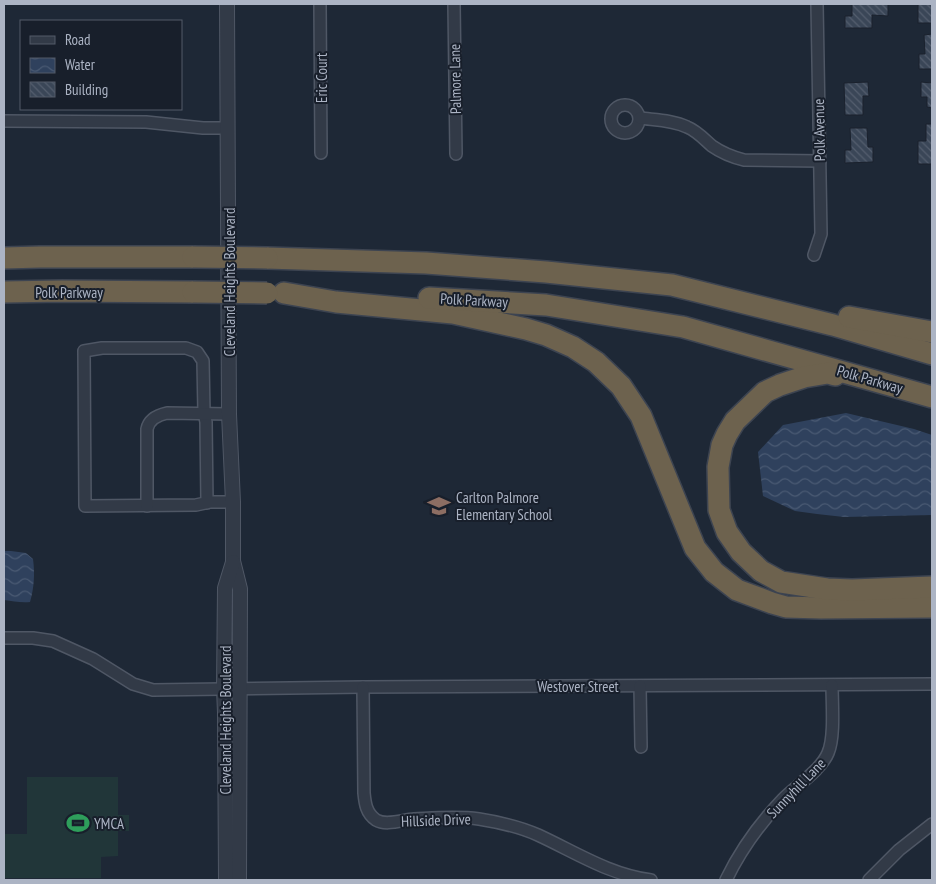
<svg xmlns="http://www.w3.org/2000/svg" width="936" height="884" font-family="'PT Sans Narrow',sans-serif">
  <defs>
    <pattern id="water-waves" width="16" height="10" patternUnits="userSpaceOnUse" patternTransform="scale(1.25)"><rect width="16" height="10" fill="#2f415d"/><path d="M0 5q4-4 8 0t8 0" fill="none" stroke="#4a5a73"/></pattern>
    <pattern id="building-back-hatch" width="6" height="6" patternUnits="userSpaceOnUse" patternTransform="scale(1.25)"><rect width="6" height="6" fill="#3a4657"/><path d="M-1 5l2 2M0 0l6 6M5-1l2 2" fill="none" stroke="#545e6e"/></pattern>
  </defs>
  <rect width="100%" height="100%" fill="#1e2836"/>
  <polygon fill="#213639" points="27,777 118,777 118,815 129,815 129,831 118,831 118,856 101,857 101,878 5,878 5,834 27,834"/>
  <g fill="url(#water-waves)">
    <polygon points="846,413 914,429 932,435 932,515 844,517 817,514 795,511 763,496 758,452 783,425"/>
    <path d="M11,551L26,553L33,559C35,574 34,588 30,602C21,603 13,601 4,600V551Z"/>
  </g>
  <g fill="url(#building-back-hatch)" stroke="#1a212d">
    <polygon points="852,4 888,4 888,16 872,15 872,28 845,28 845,16 852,16"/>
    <rect x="918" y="4" width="14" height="19"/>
    <polygon points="932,34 932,69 919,69 919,54 925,54 924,35"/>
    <polygon points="868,82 869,96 863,96 863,115 845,115 844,83"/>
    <polygon points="921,82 932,83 932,108 927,107 927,97 921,97"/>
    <polygon points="926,124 932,124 932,164 918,164 918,141 926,141"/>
    <polygon points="850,128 867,128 868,147 873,147 873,162 845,163 845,150 851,150"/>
  </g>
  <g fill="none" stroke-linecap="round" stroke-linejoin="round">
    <defs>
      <g id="minor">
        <polyline points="320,4 321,153"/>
        <polyline points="454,4 456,154"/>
        <circle cx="625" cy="119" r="14"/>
        <path d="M640,118C655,120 673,120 687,127C697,131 704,139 712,146C722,153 732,157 744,160L820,161"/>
        <polyline points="4,121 146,122 203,128 228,128"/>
        <polyline points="814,255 821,234 817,4"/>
        <polyline points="207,503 206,422 204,413 203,361 197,352 186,348 102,348 84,351 85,506 196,505 210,502 233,502"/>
        <path d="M147,506V429C149,419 158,415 167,413L229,414"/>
        <polyline points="4,638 33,638 53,641 93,659 133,684 153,690 363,687 932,684"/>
        <polyline points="640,686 641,747"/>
        <path d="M363,687L364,793C365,803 366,813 376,820C386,826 402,820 414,819C435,818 457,816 479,819C498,822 520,827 538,835C575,852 610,875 651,880"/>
        <path d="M726,880C740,851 760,823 783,799C796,786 821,770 828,753C835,737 832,703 832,685"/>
        <polyline points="869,880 899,850 932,824"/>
      </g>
      <g id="tertiary">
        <polyline points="227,4 229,414 233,502 233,561 240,589 239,880"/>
        <polyline points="226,880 225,713 224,688 225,588 233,562"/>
      </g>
      <g id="motorway">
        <polyline points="4,258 40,257 193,257"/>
        <polyline points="267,258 426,263 546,272 672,285 833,325 932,354"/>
        <polyline points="4,292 62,291 193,292"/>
        <polyline points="284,293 336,302 453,313 526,329 546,335 573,347 596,362 621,386 641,416 695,548 714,572 737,590 772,603 786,607 821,608 932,607"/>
        <polyline points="429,298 546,305 683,327 932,397"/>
        <polyline points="849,317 932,332"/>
        <polyline points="835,375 828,373 804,377 780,385 765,392 735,421 727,434 722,445 718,467 719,510 727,532 741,552 761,571 781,582 827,589 852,590 932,587"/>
      </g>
    </defs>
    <use href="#minor" stroke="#4f5765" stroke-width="14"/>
    <use href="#tertiary" stroke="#4f5765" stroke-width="16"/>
    <use href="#motorway" stroke="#3d4451" stroke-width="24"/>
    <use href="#minor" stroke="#323a47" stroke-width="11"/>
    <use href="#tertiary" stroke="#323a47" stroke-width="14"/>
    <use href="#motorway" stroke="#6d624e" stroke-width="21"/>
    <defs>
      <g id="motorway-bridge">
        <polyline points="193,257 267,258"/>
        <polyline points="193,292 267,293"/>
      </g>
    </defs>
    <use href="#motorway-bridge" stroke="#3d4451" stroke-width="24" stroke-linecap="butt"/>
    <use href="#motorway-bridge" stroke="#6d624e" stroke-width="21"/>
  </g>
  <defs>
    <symbol id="school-bare" viewBox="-9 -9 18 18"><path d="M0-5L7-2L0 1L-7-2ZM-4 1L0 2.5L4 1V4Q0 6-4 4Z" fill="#8d6e63" stroke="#181f2b" stroke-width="2.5" paint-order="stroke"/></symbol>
    <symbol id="stadium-bare" viewBox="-9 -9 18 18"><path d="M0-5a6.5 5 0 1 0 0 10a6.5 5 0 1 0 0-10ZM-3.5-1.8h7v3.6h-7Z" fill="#2e9e5b" stroke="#181f2b" stroke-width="2.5" paint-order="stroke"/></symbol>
  </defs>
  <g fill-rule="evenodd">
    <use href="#school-bare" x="423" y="490" width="32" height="32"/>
    <use href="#stadium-bare" x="62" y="807" width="32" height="32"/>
  </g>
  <g text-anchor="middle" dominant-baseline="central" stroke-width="4" stroke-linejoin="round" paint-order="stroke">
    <g font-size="15" fill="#acb4c4" stroke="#181f2b">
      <text transform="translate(321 78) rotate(-90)">Eric Court</text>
      <text transform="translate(455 79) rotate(-91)">Palmore Lane</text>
      <text transform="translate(819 130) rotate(-91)">Polk Avenue</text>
      <text transform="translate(229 282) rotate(-90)">Cleveland Heights Boulevard</text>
      <text x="69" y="292">Polk Parkway</text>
      <text transform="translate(474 300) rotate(3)">Polk Parkway</text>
      <text transform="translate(870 379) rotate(16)">Polk Parkway</text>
      <text x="578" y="686">Westover Street</text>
      <text transform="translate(225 720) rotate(-90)">Cleveland Heights Boulevard</text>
      <text transform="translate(796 788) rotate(-46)">Sunnyhill Lane</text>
      <text transform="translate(436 820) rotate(-2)">Hillside Drive</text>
    </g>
    <g font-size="15" fill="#acb4c4" stroke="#181f2b" text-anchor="start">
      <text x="456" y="497">Carlton Palmore<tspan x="456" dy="17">Elementary School</tspan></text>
      <text x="94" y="823">YMCA</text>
    </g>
  </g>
  <rect width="936" height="884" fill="none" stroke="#acb4c4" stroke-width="10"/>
  <rect x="20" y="20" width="162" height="90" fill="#181f2b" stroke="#535b68"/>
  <rect x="30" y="36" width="25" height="8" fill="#323a47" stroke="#535b68"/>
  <text x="65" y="45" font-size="15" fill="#acb4c4">Road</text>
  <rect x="30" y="58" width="25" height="15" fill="url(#water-waves)" stroke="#535b68"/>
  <text x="65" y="70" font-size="15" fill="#acb4c4">Water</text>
  <rect x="30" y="82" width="25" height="15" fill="url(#building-back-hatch)" stroke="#535b68"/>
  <text x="65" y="95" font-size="15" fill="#acb4c4">Building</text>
</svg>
